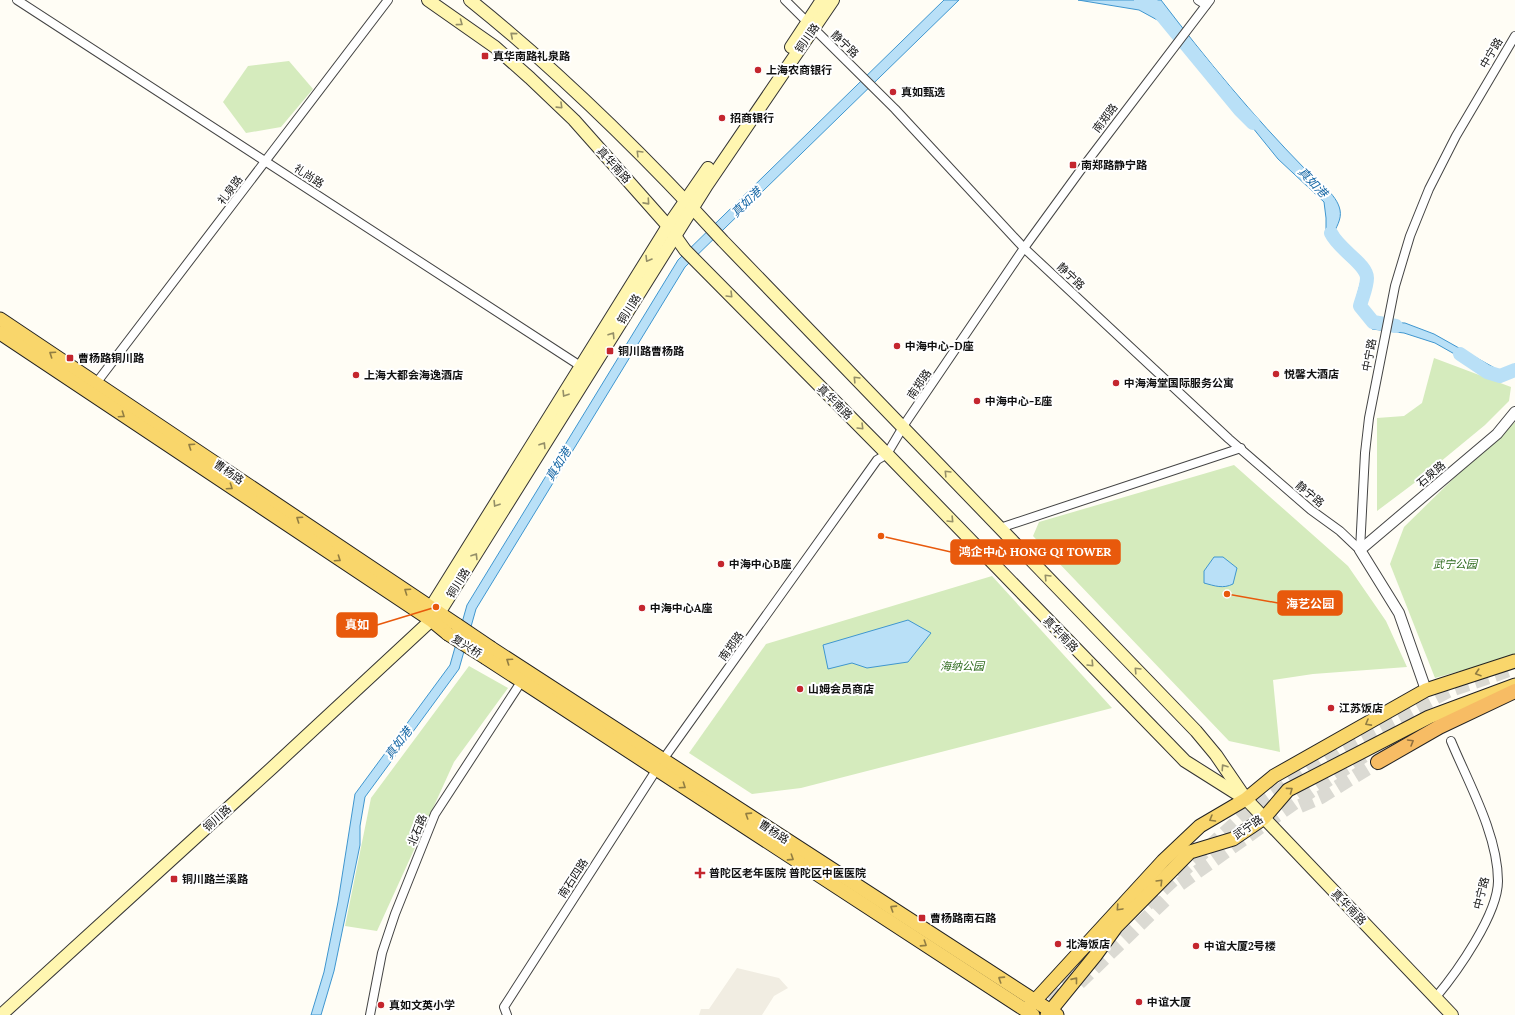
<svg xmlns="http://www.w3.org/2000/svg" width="1515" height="1015" font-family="Lora,'Noto Sans SC',serif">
  <rect width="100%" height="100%" fill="#fffdf5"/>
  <g fill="#d5ebbd">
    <polygon points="289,61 313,89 281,127 246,133 223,102 248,66"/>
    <polygon points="1434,358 1511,387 1509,401 1485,425 1417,481 1377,511 1377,418 1404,416 1422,403"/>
    <polygon points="1515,422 1515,656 1435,678 1390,564 1404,527 1454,478"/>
    <polygon points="1234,465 1348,566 1386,621 1407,667 1313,674 1273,680 1280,752 1229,741 1033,536 1039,522"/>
    <polygon points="992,576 1112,708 801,788 752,794 689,753 766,644"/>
    <polygon points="469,666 508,688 454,762 377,931 345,926 371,798"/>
  </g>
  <polygon fill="#f1ede2" points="737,968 779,978 788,988 774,996 762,1015 699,1015 701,1009 709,1009"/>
  <g fill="#b9e0f7" stroke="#3f96cf">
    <polygon points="944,0 959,0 685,267 476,609 459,669 365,797 360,826 360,845 334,971 321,1015 311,1015 324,972 338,902 355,794 450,665 467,605 678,260"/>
    <path d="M1078,0H1161C1206,59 1253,116 1305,169C1316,180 1337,194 1340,210C1342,219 1336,228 1332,236C1344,251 1359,262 1371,277L1360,306L1373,322L1405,323L1434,334L1500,371L1515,364V373L1500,376L1481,369L1435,343L1404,333L1372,329L1356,309L1357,296L1362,277L1358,270L1340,254L1326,236V218L1324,202L1278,159L1172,28L1139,10Z"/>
    <path d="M1214,557H1223L1237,568L1233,584C1223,589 1215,586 1204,583V571Z"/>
    <polygon points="908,620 931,633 908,662 867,668 852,663 828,669 823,645"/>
  </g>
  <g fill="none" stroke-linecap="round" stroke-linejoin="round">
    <g stroke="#b9e0f7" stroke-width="14">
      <polyline points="1141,0 1155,7 1240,110 1253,123"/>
      <path d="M1331,233C1339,250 1367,264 1367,278C1367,287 1362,298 1360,306L1373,322L1396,326"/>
      <polyline points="1460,354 1487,372 1500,376 1515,370"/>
    </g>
    <g stroke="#dbdad3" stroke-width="14" stroke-dasharray="14 7" stroke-linecap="butt">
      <polyline points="1300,806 1321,797 1378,762"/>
      <polyline points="1180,884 1307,794 1365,755"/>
      <polyline points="1147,904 1243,816 1339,749 1448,691 1515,668"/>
      <polyline points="1079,983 1166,899"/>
      <polyline points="1034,1014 1076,972"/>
    </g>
    <defs>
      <g id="minor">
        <polyline points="17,0 585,369"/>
        <polyline points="785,0 895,109 1024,248 1229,439 1311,510 1340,531 1360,550"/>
        <polyline points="1198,0 1206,5"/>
        <polyline points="94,386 388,0"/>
        <polyline points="1000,528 1241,448"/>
        <polyline points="1360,550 1365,453 1369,418 1395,286 1410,236 1429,189 1456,136 1515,36"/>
        <path d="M1436,997C1457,972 1498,914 1498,881C1498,835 1468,782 1451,741"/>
        <polyline points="370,1015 382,953 395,914 435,814 523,679"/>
        <polyline points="507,1015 504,1007 662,761 877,460 887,454 906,422 1024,248 1080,171 1210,0"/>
      </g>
      <polyline id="tertiary" points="1426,690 1399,613 1360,550 1497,434 1515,412"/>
      <g id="secondary">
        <polyline points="428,0 495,47 530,78 574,120 668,226 685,250 887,454 1185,761 1242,797"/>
        <path d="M470,0C561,73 644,155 723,241L1196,731L1216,755L1246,799L1452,1015"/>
        <polyline points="791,47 822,0"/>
        <polyline points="431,618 431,607 668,226 708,168"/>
        <polyline points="1,1015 273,767 439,613 707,185 833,0"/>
      </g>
      <g id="primary">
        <polyline points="0,319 457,625"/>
        <polyline points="0,333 431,620 448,634"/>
        <polyline points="491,648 1057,1015"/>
        <polyline points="486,658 1033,1015"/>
        <polyline points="1030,1006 1163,861 1200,826 1246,799 1274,776 1426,690 1515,661"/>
        <polyline points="1047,1015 1095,956 1116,927 1190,852 1233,839 1264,818 1288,790 1429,717 1515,685"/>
      </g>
      <polyline id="trunk" points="1378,762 1439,727 1515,691"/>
    </defs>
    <use href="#minor" stroke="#444" stroke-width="10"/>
    <use href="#tertiary" stroke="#444" stroke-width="12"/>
    <use href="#secondary" stroke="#333" stroke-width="14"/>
    <use href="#primary" stroke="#222" stroke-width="15"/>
    <use href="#trunk" stroke="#222" stroke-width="16"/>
    <use href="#minor" stroke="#fff" stroke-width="8"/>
    <use href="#tertiary" stroke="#fff" stroke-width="10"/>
    <use href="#secondary" stroke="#fff6b0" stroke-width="12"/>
    <use href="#primary" stroke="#f9d66b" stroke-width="13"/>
    <use href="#trunk" stroke="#f7bc64" stroke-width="14"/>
    <defs>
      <g id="primary-bridge">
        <polyline points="457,625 491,648"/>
        <polyline points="448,634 486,658"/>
      </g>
    </defs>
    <use href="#primary-bridge" stroke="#222" stroke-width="15" stroke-linecap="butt"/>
    <use href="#primary-bridge" stroke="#f9d66b" stroke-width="13"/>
  </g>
  <defs><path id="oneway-chevron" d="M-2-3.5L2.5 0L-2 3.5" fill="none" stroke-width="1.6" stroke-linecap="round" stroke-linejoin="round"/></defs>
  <g stroke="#948f68">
    <use href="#oneway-chevron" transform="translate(460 23) rotate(36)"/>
    <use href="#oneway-chevron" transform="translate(513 35) rotate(-140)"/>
    <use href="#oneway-chevron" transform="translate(560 106) rotate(44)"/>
    <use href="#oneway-chevron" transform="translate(639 153) rotate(-135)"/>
    <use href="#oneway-chevron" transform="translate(647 202) rotate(48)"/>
    <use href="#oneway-chevron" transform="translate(648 259) rotate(121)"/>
    <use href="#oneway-chevron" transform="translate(730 295) rotate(45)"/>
    <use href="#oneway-chevron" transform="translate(612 335) rotate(-57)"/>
    <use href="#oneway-chevron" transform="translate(856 379) rotate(-134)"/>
    <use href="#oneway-chevron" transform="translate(565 394) rotate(122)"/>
    <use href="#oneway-chevron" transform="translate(861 427) rotate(45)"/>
    <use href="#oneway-chevron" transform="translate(543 445) rotate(-58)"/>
    <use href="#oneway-chevron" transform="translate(947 473) rotate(-134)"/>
    <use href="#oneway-chevron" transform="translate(496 504) rotate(122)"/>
    <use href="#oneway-chevron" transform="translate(951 520) rotate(46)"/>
    <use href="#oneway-chevron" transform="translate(475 556) rotate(-58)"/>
    <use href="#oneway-chevron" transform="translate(1047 577) rotate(-134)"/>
    <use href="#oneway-chevron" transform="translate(1091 664) rotate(46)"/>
    <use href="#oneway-chevron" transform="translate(1137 670) rotate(-134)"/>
    <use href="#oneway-chevron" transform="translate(1224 767) rotate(-124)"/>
  </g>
  <g stroke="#917d42">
    <use href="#oneway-chevron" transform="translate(52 354) rotate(-146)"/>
    <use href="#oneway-chevron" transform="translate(122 415) rotate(34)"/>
    <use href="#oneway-chevron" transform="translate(191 446) rotate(-146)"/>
    <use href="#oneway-chevron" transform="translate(230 487) rotate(34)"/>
    <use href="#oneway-chevron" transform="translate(299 519) rotate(-146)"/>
    <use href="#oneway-chevron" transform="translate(338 559) rotate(34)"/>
    <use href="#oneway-chevron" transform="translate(407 591) rotate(-146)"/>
    <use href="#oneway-chevron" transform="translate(509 661) rotate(-146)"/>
    <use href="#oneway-chevron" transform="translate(1478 673) rotate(162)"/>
    <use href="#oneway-chevron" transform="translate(1368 723) rotate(151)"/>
    <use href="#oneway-chevron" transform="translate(683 786) rotate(34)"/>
    <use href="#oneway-chevron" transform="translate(1290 790) rotate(-36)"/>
    <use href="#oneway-chevron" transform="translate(748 815) rotate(-147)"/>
    <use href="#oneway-chevron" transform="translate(1212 819) rotate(150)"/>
    <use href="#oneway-chevron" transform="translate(791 858) rotate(33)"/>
    <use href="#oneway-chevron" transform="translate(1160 882) rotate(-45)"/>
    <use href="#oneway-chevron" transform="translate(893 908) rotate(-147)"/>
    <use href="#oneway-chevron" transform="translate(1119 908) rotate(133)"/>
    <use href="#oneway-chevron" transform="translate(924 944) rotate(33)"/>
    <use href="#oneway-chevron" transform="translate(1001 979) rotate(-147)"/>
    <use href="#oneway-chevron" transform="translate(1075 980) rotate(-51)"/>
  </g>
  <use stroke="#906f3f" href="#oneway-chevron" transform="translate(1411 742) rotate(-30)"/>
  <g fill="#c4262e" stroke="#fff" stroke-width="1.5">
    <rect x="481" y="52" width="8" height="8" rx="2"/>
    <circle cx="758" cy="70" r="4"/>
    <circle cx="893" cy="92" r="4"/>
    <circle cx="722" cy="118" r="4"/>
    <rect x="1069" y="161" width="8" height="8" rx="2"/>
    <circle cx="897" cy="346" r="4"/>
    <rect x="606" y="347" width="8" height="8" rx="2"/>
    <rect x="66" y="354" width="8" height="8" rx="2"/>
    <circle cx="1276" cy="374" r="4"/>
    <circle cx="356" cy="375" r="4"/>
    <circle cx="1116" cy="383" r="4"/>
    <circle cx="977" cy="401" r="4"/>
    <circle cx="721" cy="564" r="4"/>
    <circle cx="642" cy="608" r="4"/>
    <circle cx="800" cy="689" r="4"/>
    <circle cx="1331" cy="708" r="4"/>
    <path d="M698 867h4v4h4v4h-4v4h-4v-4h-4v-4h4z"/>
    <rect x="170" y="875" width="8" height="8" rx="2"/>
    <rect x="918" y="914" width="8" height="8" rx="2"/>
    <circle cx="1058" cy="944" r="4"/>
    <circle cx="1196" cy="946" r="4"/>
    <circle cx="1139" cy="1002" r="4"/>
    <circle cx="381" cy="1005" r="4"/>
  </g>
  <g text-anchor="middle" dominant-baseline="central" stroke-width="4" stroke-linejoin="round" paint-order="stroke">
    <g font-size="11" fill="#111" stroke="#fff">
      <text transform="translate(807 38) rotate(-55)">铜川路</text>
      <text transform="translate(845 44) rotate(44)">静宁路</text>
      <text transform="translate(1491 53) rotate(-59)">中宁路</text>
      <text transform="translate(1105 118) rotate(-53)">南郑路</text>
      <text transform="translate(614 165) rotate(48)">真华南路</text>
      <text transform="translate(309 176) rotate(33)">礼尚路</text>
      <text transform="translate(230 190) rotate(-53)">礼泉路</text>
      <text transform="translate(1071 276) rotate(44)">静宁路</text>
      <text transform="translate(629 309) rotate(-57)">铜川路</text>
      <text transform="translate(1369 355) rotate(-79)">中宁路</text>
      <text transform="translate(919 384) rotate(-56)">南郑路</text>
      <text transform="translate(835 402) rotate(45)">真华南路</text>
      <text transform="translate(229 472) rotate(34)">曹杨路</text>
      <text transform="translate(1431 474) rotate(-40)">石泉路</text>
      <text transform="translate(1310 494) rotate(40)">静宁路</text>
      <text transform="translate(458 583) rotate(-58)">铜川路</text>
      <text transform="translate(1061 634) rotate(46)">真华南路</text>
      <text transform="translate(467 646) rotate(32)">复兴桥</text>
      <text transform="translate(731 646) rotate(-54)">南郑路</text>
      <text transform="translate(217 818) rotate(-42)">铜川路</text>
      <text transform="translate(1248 827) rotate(-34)">武宁路</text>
      <text transform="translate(417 830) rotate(-68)">北石路</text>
      <text transform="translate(774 832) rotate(33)">曹杨路</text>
      <text transform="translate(573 878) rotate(-57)">南石四路</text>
      <text transform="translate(1481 893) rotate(-76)">中宁路</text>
      <text transform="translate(1349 907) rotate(46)">真华南路</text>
    </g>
    <g font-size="11" font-weight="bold" fill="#111" stroke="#fff" text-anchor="start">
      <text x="493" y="56">真华南路礼泉路</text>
      <text x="766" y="70">上海农商银行</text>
      <text x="901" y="92">真如甄选</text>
      <text x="730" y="118">招商银行</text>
      <text x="1081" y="165">南郑路静宁路</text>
      <text x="905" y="346">中海中心-D座</text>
      <text x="618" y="351">铜川路曹杨路</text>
      <text x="78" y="358">曹杨路铜川路</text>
      <text x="1284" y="374">悦馨大酒店</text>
      <text x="364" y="375">上海大都会海逸酒店</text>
      <text x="1124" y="383">中海海堂国际服务公寓</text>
      <text x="985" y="401">中海中心-E座</text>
      <text x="729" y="564">中海中心B座</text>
      <text x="650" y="608">中海中心A座</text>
      <text x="808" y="689">山姆会员商店</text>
      <text x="1339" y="708">江苏饭店</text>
      <text x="709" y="873">普陀区老年医院 普陀区中医医院</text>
      <text x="182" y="879">铜川路兰溪路</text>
      <text x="930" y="918">曹杨路南石路</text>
      <text x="1066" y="944">北海饭店</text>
      <text x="1204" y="946">中谊大厦2号楼</text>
      <text x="1147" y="1002">中谊大厦</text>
      <text x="389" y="1005">真如文英小学</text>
    </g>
    <g font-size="11" font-style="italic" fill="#2f6b1f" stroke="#fff">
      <text x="1455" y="564">武宁公园</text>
      <text x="962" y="666">海纳公园</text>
    </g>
    <g font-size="12" font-style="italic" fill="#1768a6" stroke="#fff">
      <text transform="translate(1313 182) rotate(46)">真如港</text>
      <text transform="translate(746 202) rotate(-44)">真如港</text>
      <text transform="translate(558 464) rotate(-58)">真如港</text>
      <text transform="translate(398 743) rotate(-53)">真如港</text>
    </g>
  </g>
  <path fill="none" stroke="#e8590c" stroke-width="1.5" d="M881 536L951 552M1227 594L1278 603M436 607L377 625"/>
  <g fill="#e8590c" stroke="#fff" stroke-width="1.5">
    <circle cx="881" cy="536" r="4"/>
    <circle cx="1227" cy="594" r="4"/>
    <circle cx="436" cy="607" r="4"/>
  </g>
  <g fill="#e8590c" stroke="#e8590c" stroke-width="1.5">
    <rect x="951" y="540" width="169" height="24" rx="4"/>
    <rect x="1278" y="591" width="64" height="24" rx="4"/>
    <rect x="337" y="613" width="40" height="24" rx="4"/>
  </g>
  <g font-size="12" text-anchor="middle" font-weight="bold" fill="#fff">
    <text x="1035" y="556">鸿企中心 HONG QI TOWER</text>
    <text x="1310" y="608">海艺公园</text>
    <text x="357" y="629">真如</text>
  </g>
</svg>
